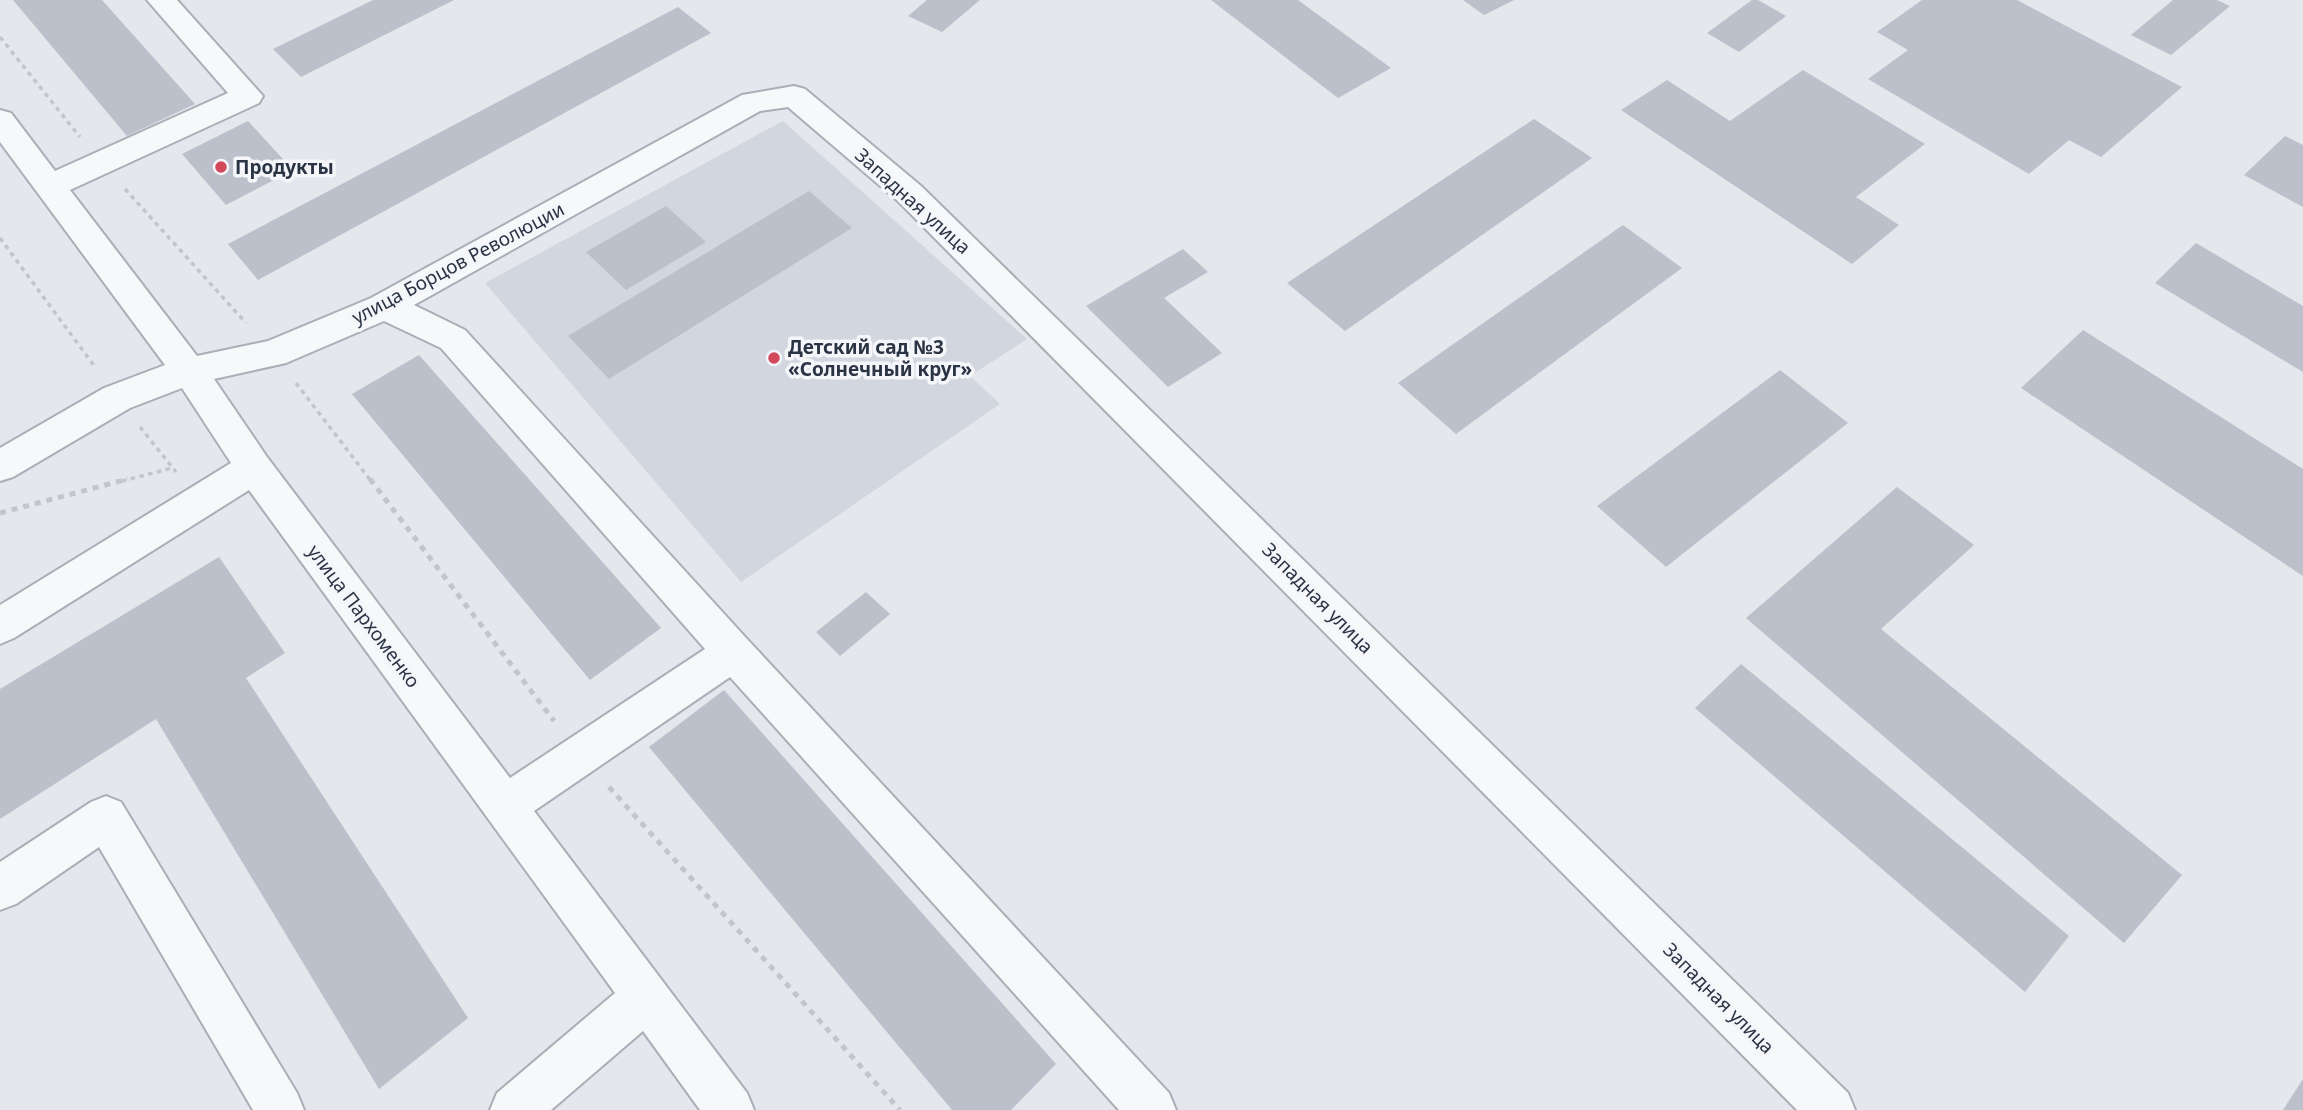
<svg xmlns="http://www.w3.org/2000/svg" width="2303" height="1110" font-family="'Noto Sans',sans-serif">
  <rect width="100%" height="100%" fill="#e4e7ec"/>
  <polygon fill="#d2d6de" points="783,121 1027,339 970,376 1000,404 741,582 485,283"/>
  <g fill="#bbc0ca">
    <polygon points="13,0 102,0 195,104 127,136"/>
    <polygon points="373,0 454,0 301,77 273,49"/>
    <polygon points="927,0 980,0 942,32 908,16"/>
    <polygon points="1211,0 1298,0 1391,68 1338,98"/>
    <polygon points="1463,0 1514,0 1484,15"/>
    <polygon points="1752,0 1758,0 1786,16 1739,52 1707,33"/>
    <polygon points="1922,0 2017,0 2182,87 2101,157 2069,140 2029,174 1868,79 1908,50 1877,32"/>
    <polygon points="2173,0 2217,0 2230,6 2171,55 2131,35"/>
    <polygon points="678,7 711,33 258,280 228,244"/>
    <polygon points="1803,70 1925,144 1856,197 1899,225 1852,264 1621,110 1667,80 1730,121"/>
    <polygon points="1534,119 1592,158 1345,331 1287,283"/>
    <polygon points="248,121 293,170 226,205 182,154"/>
    <polygon points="2285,136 2303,145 2303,207 2244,175"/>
    <polygon points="809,191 852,228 609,379 568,336"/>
    <polygon points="666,206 706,242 626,290 586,252"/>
    <polygon points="1623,225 1682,268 1456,434 1398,383"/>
    <polygon points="2196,243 2303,306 2303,372 2155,283"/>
    <polygon points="1183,249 1208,272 1164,298 1222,353 1168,387 1086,306"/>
    <polygon points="2083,330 2303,469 2303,576 2021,388"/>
    <polygon points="419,355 661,628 590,680 352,394"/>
    <polygon points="1780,370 1848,423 1666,567 1597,506"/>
    <polygon points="1897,487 1974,545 1881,629 2182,875 2124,943 1746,618"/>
    <polygon points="219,557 285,653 246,678 468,1018 379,1089 156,719 0,819 0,689"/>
    <polygon points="866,592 890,614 840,656 816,632"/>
    <polygon points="1741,664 2069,936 2025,992 1695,708"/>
    <polygon points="724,690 1056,1064 1011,1110 952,1110 649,747"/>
    <polygon points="2303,1079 2303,1110 2283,1110"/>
  </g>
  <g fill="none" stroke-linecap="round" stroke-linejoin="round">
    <defs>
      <g id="minor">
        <path d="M147,0H177L263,96L259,103L70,190L197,356L268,341L371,298L742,95L794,86L805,89L921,186L1848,1093L1855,1110H1797L899,202L788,107L760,111L414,305L465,330L747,639L1169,1093L1176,1110H1119L730,677L534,811L747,1093L754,1110H700L643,1031L551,1110H490L497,1093L615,993L249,490L14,638L0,644V605L231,463L182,388L130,408L13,477L0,481V448L104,388L165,365L0,142V110L11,113L55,171L228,93ZM384,321L441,348L705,649L510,778L267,457L214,379L286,363Z"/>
        <polygon points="106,796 121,802 297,1093 304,1110 253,1110 99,847 16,904 0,910 0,862 91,802"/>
      </g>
    </defs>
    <use href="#minor" stroke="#a9aeb7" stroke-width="4"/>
    <g stroke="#c2c5cb" stroke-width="3.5" stroke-dasharray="4.5 4.5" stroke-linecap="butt">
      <polyline points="0,37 80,137"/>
      <polyline points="125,189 246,323"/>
      <polyline points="0,238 95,367"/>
      <polyline points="296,383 371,481"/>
      <polyline points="140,427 176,472"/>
      <polyline points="122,481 172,468"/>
    </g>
    <g stroke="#c2c5cb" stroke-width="5" stroke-dasharray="6 6" stroke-linecap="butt">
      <polyline points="370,479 554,721"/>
      <polyline points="0,513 128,479"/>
      <polyline points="609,787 900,1110"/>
    </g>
    <use href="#minor" fill="#f7f8fa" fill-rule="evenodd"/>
  </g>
  <g fill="#d1495b" stroke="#f4f6f9" stroke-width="2.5">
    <circle cx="221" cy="167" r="7"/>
    <circle cx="774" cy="358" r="7"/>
  </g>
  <g text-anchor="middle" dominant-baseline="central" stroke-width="7" stroke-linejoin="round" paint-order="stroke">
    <g font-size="19" font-weight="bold" fill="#2b3445" stroke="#f4f6f9" text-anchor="start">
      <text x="235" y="167">Продукты</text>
      <text x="788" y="347">Детский сад №3<tspan x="788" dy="22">«Солнечный круг»</tspan></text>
    </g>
    <g font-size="19" fill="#2b3445" stroke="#f4f6f9">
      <text transform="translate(913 201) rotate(42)">Западная улица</text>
      <text transform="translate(458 263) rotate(-28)">улица Борцов Революции</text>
      <text transform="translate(1318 598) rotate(45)">Западная улица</text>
      <text transform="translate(364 616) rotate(53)">улица Пархоменко</text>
      <text transform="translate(1719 998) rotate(45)">Западная улица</text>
    </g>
  </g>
</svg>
